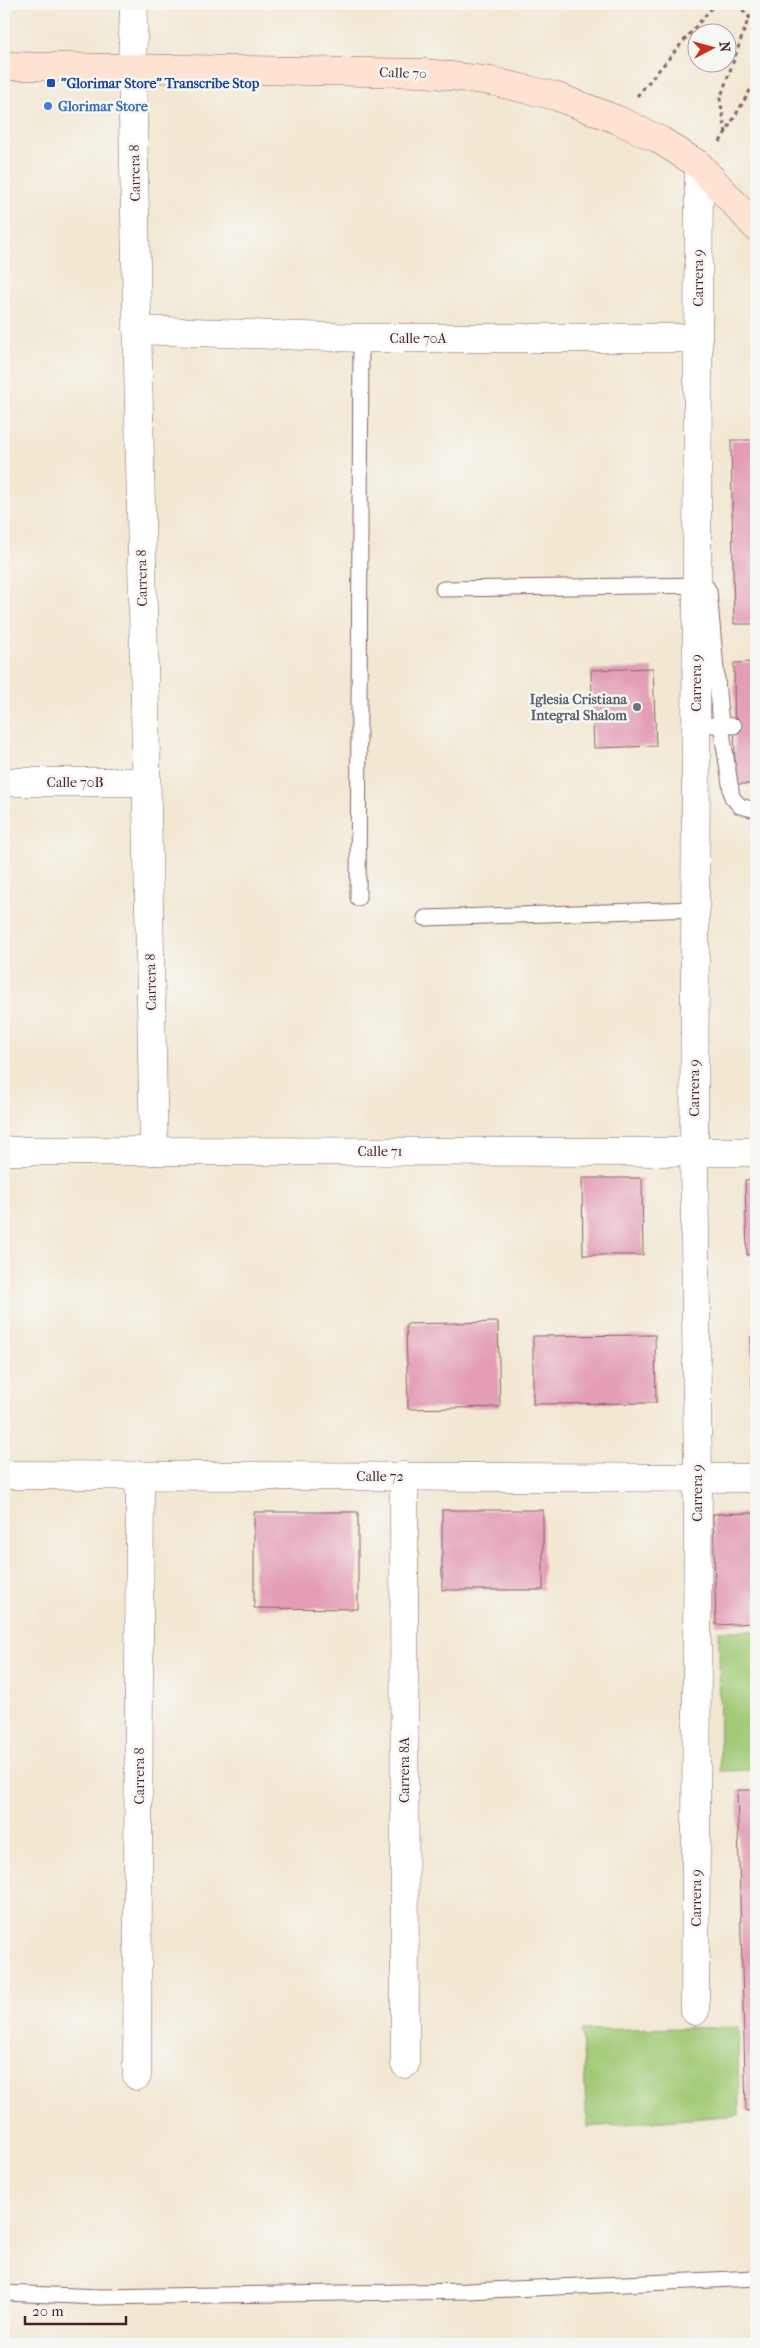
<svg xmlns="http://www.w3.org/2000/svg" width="760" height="2348" font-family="'IM FELL French Canon',serif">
  <rect width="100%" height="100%" fill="#f6f6f2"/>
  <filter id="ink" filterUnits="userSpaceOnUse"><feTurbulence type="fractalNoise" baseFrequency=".02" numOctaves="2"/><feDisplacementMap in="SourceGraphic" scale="10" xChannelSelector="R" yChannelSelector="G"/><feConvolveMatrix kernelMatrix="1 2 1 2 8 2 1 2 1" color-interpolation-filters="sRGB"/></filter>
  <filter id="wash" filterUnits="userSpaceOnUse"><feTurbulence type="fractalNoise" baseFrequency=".0096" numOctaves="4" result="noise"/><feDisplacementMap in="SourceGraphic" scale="20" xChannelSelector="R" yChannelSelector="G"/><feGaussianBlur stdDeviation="1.12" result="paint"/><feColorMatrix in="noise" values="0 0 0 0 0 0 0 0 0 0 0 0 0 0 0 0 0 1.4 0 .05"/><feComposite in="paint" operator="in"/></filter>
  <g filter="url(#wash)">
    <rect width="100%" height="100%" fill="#f2e7d1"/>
    <g fill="#a2cb77" stroke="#767551">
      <polygon points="719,1631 756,1631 756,1770 720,1771"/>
      <polygon points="738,2027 739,2115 587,2127 582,2030"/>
    </g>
    <g id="blocks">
      <g fill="#e39db5">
        <polygon points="731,440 756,440 756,624 734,624"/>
        <polygon points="756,662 756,784 735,784 734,663"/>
        <polygon points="653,668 656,746 594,748 591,670"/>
        <polygon points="582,1178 642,1178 643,1255 583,1255"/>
        <polygon points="756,1179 756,1255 747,1255 745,1180"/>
        <polygon points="498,1322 500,1407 408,1409 406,1324"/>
        <polygon points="655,1335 656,1403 533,1404 533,1336"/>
        <polygon points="751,1336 756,1336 756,1408 752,1408"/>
        <rect x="442" y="1510" width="101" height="80"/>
        <polygon points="254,1512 358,1512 358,1609 254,1608"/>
        <polygon points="756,1513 756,1623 716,1625 713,1514"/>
        <polygon points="737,1790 756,1790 756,2111 746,2111"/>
      </g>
    </g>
  </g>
  <g filter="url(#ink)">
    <use href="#blocks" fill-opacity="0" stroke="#856565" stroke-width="1"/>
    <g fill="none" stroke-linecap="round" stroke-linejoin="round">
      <defs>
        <g id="lane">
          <polyline points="443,589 705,585 709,591 721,725 734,726"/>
          <polyline points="712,725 721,725 732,797 740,806 756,810"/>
          <polyline points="358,898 361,338"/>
          <polyline points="425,918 695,909"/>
          <polyline points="4,2293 99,2297 468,2291 756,2278"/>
        </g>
        <g id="street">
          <polyline points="134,4 132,68 154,1151"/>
          <polyline points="137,330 361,338 698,338"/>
          <polyline points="4,782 146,782"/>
          <polyline points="4,1151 756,1152"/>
          <polyline points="4,1475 756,1478"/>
          <polyline points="404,1476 405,2064"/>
          <polyline points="695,2011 698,1478 694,1151 699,165"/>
          <polyline points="137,2076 140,1475"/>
        </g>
        <polyline id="secondary" points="4,66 426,73 491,81 555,96 618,120 660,140 699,165 756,227"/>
      </defs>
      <use href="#lane" stroke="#856565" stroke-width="17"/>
      <use href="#street" stroke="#856565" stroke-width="29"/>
      <use href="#secondary" stroke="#856565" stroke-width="29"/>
      <g stroke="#856565" stroke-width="3" stroke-dasharray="4 4" stroke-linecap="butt">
        <polyline points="737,4 756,24"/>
        <polyline points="637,96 715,4"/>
        <polyline points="726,133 720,99 749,17"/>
        <polyline points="720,142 756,80"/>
      </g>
      <use href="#lane" stroke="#fff" stroke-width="15"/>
      <use href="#street" stroke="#fff" stroke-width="28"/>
      <use href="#secondary" stroke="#fee3d2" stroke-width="28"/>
    </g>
  </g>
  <rect fill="#1a4fb4" stroke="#f6f6f2" stroke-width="2" x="46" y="78" width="10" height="10" rx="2.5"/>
  <circle fill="#3f7fe0" stroke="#f6f6f2" stroke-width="2" cx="48" cy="106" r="5"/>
  <circle fill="#6b7280" stroke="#f6f6f2" stroke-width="2" cx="637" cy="707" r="5"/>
  <g text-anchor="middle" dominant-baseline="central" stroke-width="5" stroke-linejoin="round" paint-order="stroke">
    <g font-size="14" fill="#4a1f2b" stroke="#f6f6f2">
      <text transform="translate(403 73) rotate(2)">Calle 70</text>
      <text transform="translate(135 173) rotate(-91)">Carrera 8</text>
      <text transform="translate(698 278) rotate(-90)">Carrera 9</text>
      <text x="418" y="338">Calle 70A</text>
      <text transform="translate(142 578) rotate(-91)">Carrera 8</text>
      <text transform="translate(696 683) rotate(-90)">Carrera 9</text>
      <text x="75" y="782">Calle 70B</text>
      <text transform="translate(151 982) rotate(-91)">Carrera 8</text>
      <text transform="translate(694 1088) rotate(-90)">Carrera 9</text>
      <text x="380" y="1151">Calle 71</text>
      <text x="380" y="1476">Calle 72</text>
      <text transform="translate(697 1493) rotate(-90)">Carrera 9</text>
      <text transform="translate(404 1770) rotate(-90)">Carrera 8A</text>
      <text transform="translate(139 1776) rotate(-90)">Carrera 8</text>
      <text transform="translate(696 1898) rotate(-90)">Carrera 9</text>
    </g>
    <g font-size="14" font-weight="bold" fill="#164399" stroke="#f6f6f2" text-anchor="start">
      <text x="61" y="83">"Glorimar Store" Transcribe Stop</text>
    </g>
    <g font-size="14" font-weight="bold" fill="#366cbe" stroke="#f6f6f2" text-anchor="start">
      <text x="58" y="106">Glorimar Store</text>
    </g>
    <g font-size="14" font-weight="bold" fill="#5b616d" stroke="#f6f6f2" text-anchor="end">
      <text x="627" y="699">Iglesia Cristiana<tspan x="627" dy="16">Integral Shalom</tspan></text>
    </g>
  </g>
  <rect width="760" height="2348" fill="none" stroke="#f6f6f2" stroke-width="20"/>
  <g transform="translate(712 48) rotate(84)"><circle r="24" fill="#f6f6f2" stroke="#b1a0a2"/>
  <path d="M0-4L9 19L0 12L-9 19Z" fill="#c8321e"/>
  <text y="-8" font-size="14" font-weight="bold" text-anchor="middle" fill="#4a1f2b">N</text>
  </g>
  <path d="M25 2316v8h101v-8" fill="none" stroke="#4a1f2b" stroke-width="2.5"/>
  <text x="32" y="2316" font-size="15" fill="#4a1f2b" stroke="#f6f6f2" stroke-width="4" paint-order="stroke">20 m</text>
</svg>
